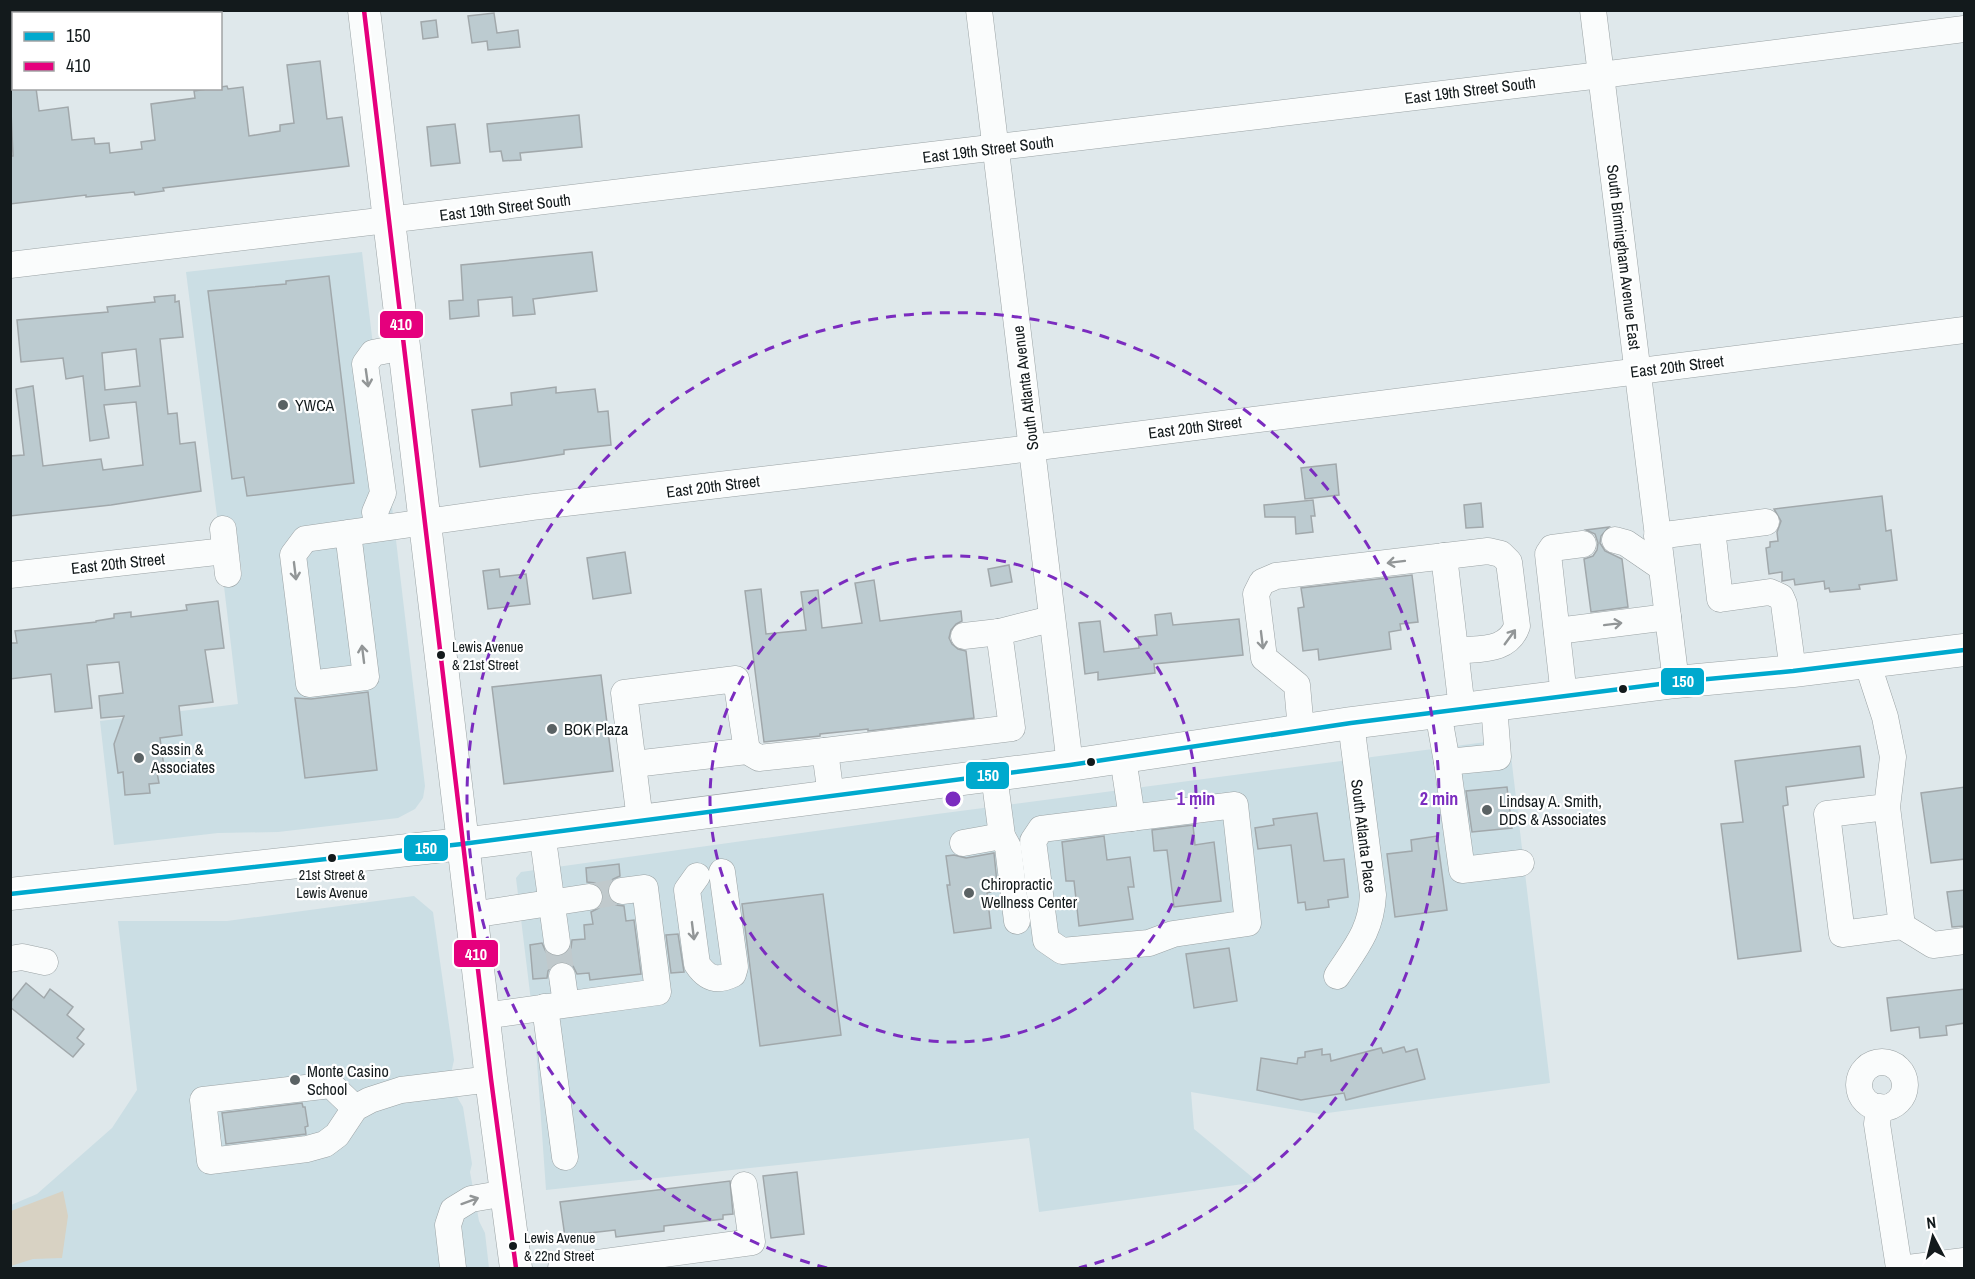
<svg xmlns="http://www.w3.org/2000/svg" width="1975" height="1279" font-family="'Archivo Narrow',sans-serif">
  <rect width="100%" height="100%" fill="#dfe8eb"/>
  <g fill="#cbdee4">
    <polygon points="362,252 425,786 423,798 415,809 398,818 278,832 218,833 114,845 100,721 238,704 223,578 242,575 235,522 218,524 186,272"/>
    <polygon points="1509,739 1550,1083 1320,1114 1191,1092 1194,1129 1258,1182 1039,1212 1029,1138 546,1190 535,1034 516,878 521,872 937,814"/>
    <polygon points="414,896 433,912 454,1060 452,1069 456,1095 463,1107 472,1164 470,1172 479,1221 485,1233 489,1268 11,1268 11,1205 37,1194 112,1128 137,1090 118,921 227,921"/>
  </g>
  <polygon fill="#d8d2c3" points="63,1191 68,1216 62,1258 33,1259 11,1266 11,1211"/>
  <g fill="#bccbd0" stroke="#a1a8ab" stroke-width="1.5" fill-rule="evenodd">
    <polygon points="494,13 497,33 518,30 520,47 488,50 487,41 472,43 468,16"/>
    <polygon points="436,20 438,37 423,39 421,22"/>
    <polygon points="320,61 327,119 342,117 349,166 163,188 164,191 135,195 134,192 86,197 86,195 10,204 10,156 13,156 10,88 36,88 39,111 68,107 72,140 94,138 95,144 109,143 110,153 142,149 141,142 155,140 151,104 195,98 194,91 227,86 228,89 243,87 249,136 280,131 280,125 294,123 287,65"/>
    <polygon points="579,115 582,147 520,153 521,160 503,161 501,151 490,152 487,124"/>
    <polygon points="455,124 460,163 431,166 427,127"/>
    <polygon points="592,252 597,291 533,299 535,314 513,316 512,297 478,300 479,316 450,319 449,301 463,300 461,265"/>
    <polygon points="329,276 354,483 247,496 244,477 232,479 208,291 286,284 286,281"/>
    <path d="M175,295V302L179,301L183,337L160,339L168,414L177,413L180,444L195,442L201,491L111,505L10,516V456L24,455L16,389L33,386L43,466L101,459L103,470L143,465L136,402L104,405L109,438L90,441L83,376L66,379L63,358L21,362L17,320L108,312L107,307L155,302L154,297ZM136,349L140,386L105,390L102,353Z"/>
    <polygon points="556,387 556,393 595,389 598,412 608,411 611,445 564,450 564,454 480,467 472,410 512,405 511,393"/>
    <polygon points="1336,464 1339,495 1305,499 1301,468"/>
    <polygon points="1882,496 1886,531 1891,530 1897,580 1859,585 1860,589 1830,592 1829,588 1825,589 1824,581 1795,585 1794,579 1782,581 1782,572 1769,574 1766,548 1770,547 1770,542 1778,541 1777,532 1781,521 1774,509"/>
    <polygon points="1313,500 1315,516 1311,516 1313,532 1296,534 1295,517 1265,517 1264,505"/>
    <polygon points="1481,503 1483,527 1466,528 1464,505"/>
    <polygon points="1609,527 1601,536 1600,543 1605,551 1622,559 1628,607 1591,612 1584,559 1593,556 1597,550 1598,543 1595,534 1586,530"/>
    <polygon points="625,552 631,593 593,599 587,558"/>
    <polygon points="1009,565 1012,582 991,586 988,569"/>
    <polygon points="499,569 500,577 526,574 530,604 488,609 483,571"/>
    <polygon points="1412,575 1418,622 1400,624 1401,630 1389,632 1391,649 1319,660 1318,649 1303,651 1298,608 1304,607 1301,588"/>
    <polygon points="874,580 880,621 961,611 962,621 956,624 951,630 949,638 952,644 958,649 966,651 974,718 868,731 868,729 820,734 820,736 764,742 745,591 761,589 766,634 806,630 801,592 818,590 822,628 862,623 855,583"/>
    <polygon points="218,601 224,648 205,650 213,702 179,706 182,735 160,738 164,767 156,767 159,783 149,784 150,793 125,795 123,772 118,773 114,744 124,716 101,718 99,696 123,693 119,662 87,665 92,708 55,712 51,674 10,679 10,643 17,643 15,631 96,622 96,621 114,618 114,614 131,612 131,617 187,610 186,605"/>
    <polygon points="1171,613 1173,625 1239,619 1243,655 1154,664 1155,673 1098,680 1098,672 1085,674 1079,623 1100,621 1104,652 1139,648 1138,637 1157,635 1155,615"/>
    <polygon points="601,675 613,771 504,784 492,687"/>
    <polygon points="368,692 377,770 305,778 295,698 311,699"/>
    <polygon points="1860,746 1864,777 1786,787 1788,805 1783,806 1801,951 1738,959 1721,824 1743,822 1735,761"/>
    <polygon points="1507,787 1512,828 1472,832 1466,791"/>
    <polygon points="1965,787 1965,859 1931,863 1921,793"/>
    <polygon points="1317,813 1324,861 1344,859 1348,897 1328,900 1329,907 1306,910 1305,902 1298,903 1291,845 1258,849 1255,828 1274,825 1273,819"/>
    <polygon points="1193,825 1195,845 1214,842 1221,901 1174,907 1167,850 1154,851 1152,830"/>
    <polygon points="1104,836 1107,860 1130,857 1134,887 1128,887 1133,919 1079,926 1074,881 1066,881 1062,842"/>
    <polygon points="1437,836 1447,910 1395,917 1387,854 1412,851 1411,840"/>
    <polygon points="994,853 997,883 990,884 991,892 987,893 991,928 954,933 947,885 950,885 946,856 954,855 966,858"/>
    <polygon points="619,864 620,876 613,879 608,885 607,894 610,901 616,905 624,906 626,921 634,920 641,974 590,980 589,973 577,974 573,966 567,962 560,961 552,965 548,971 547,978 533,979 530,945 542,943 546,952 552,956 560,957 567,953 571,948 572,940 585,939 584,925 593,924 591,912 599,908 603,902 604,895 600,887 595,883 587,882 586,868"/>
    <polygon points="1965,890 1965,926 1952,927 1947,892"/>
    <polygon points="823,894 841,1035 760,1046 742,904"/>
    <polygon points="678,934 684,972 671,973 666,935"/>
    <polygon points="1229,948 1237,1001 1194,1008 1186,954"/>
    <polygon points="26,983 44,998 50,989 73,1007 67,1015 84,1029 77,1038 84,1044 73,1057 10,1007 10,1003"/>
    <polygon points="1965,989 1965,1023 1946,1026 1947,1035 1920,1038 1919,1027 1891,1031 1887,998"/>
    <polygon points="1404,1047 1406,1052 1417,1049 1425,1079 1346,1100 1344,1093 1301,1100 1257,1090 1261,1058 1297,1064 1298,1058 1305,1057 1305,1052 1322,1049 1322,1055 1330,1054 1331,1061 1381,1048 1383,1053"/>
    <polygon points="302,1103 303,1107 305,1107 308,1126 305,1127 306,1134 226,1144 222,1113"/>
    <polygon points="797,1172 804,1234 771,1238 763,1176"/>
    <polygon points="730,1181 733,1214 723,1215 723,1219 664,1226 664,1231 616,1237 615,1230 581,1234 582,1242 566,1244 560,1202"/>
  </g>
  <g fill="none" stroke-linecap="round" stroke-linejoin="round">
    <g stroke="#c0c9cc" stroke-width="26" stroke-dasharray="26 13" stroke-linecap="butt">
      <polyline points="589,897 622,891"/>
      <polyline points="557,942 562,976"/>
    </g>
    <defs>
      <g id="minor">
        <polyline points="979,10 1070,765"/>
        <polyline points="1593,10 1676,682"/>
        <polyline points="10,265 1601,75 1964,29"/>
        <polyline points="378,528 375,512 383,493 365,364 373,353 403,347"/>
        <polyline points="223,529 228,574"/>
        <polyline points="1712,529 1720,599 1770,592 1781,597 1784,604 1793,671"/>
        <polyline points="348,533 366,677 309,684 293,555 305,539 533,507 1007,451 1964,330"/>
        <polyline points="1657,536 1766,522"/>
        <polyline points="1615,540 1626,543 1661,567"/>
        <polyline points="1444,556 1462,709"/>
        <polyline points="10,575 225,551"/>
        <polyline points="1557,631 1668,617"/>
        <polyline points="964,636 999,632 1051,619"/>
        <polyline points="1867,662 1885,717 1893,757 1887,807 1902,926 1842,934 1827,814 1887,807"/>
        <polyline points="1564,696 1548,554 1552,548 1583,544"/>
        <polyline points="1438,712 1447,762 1462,870 1521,863"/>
        <path d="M1301,730L1297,685L1264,658L1256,594L1262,582L1276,576L1488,551L1501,554L1509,562L1517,626C1508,652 1480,648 1456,651"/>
        <polyline points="825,751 1012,728 999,632"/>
        <polyline points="1123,758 1132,818"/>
        <polyline points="1447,762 1498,757 1494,705"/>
        <polyline points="634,764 747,751 759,758 825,751 831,796"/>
        <polyline points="994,775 1002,836 1008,847 1017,921"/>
        <polygon points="1235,805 1248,923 1173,934 1149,943 1062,951 1046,940 1033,841 1041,829"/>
        <polyline points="640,820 624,693 736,679 747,751"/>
        <polyline points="542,832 557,942"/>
        <polyline points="963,843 1002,836"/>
        <path d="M697,876L687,890L697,964C707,979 717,982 733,974L735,967L722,872"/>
        <polyline points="471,915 589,897"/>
        <polyline points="1902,926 1933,945 1964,941"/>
        <polyline points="10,959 22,957 45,962"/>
        <polyline points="562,976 566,1004"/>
        <path d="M1337,976C1356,947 1371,931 1373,895L1351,723"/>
        <polyline points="545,1007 565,1157"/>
        <polyline points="483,1016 658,992 645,888 622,891"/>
        <circle cx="1882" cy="1085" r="23"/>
        <polyline points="1879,1107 1877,1124 1899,1268"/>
        <polyline points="355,1108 331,1085 203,1100 210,1161 307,1149 325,1144 337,1135 355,1108 370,1100 401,1090 491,1079"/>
        <polyline points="453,1268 448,1225 453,1210 471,1199 506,1193"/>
        <polyline points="561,1268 752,1242 744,1185"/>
        <polyline points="1908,1268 1964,1261"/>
      </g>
      <g id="major">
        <polyline points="364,10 491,1079 516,1268"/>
        <polyline points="10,894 462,844 1070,765 1351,723 1676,682 1793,671 1964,650"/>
      </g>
    </defs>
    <use href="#minor" stroke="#9ba3a5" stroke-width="27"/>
    <use href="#major" stroke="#9ba3a5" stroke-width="33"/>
    <use href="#minor" stroke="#fafcfc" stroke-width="26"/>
    <use href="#major" stroke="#fafcfc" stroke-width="32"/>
    <defs>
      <polyline id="bus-1" points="10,894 462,844 1070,765 1351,723 1676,682 1793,671 1964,650"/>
      <polyline id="bus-2" points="364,10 491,1079 516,1268"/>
    </defs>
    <use href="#bus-1" stroke="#fff" stroke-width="9"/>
    <use href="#bus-2" stroke="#fff" stroke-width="9"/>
    <use href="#bus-1" stroke="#00a9ce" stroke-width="4.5"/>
    <use href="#bus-2" stroke="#e5007d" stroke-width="4.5"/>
  </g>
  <defs><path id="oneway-shaft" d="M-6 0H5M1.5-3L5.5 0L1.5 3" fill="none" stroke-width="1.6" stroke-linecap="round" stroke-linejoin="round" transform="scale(1.5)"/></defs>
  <g stroke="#929697">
    <use href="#oneway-shaft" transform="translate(367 378) rotate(82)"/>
    <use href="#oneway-shaft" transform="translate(1396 562) rotate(173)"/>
    <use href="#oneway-shaft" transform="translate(295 571) rotate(83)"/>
    <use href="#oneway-shaft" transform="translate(1613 624) rotate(-7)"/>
    <use href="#oneway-shaft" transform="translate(1510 637) rotate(-54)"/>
    <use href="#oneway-shaft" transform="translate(1262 640) rotate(83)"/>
    <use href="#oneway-shaft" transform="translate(363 654) rotate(-97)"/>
    <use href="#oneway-shaft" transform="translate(693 931) rotate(83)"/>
    <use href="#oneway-shaft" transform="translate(470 1201) rotate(-20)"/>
  </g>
  <g fill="none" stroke="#7b2cbf" stroke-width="3" stroke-dasharray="10 8">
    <circle cx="953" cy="799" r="243"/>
    <path d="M827 1268A486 486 0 1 1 1079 1268"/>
  </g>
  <g fill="#5a6264" stroke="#fff" stroke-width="2">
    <circle cx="283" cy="405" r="6"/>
    <circle cx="552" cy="729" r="6"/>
    <circle cx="139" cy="758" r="6"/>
    <circle cx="1487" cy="810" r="6"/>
    <circle cx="969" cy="893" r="6"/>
    <circle cx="295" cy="1080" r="6"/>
  </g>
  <g fill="#131a1c" stroke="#fff" stroke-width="2">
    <circle cx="441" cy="655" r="5"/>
    <circle cx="1623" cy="689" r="5"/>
    <circle cx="1091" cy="762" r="5"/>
    <circle cx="332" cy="858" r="5"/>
    <circle cx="513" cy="1246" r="5"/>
  </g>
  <g text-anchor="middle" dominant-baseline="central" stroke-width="4.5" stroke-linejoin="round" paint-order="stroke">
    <g font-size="14" fill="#131a1c" stroke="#fff" text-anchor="start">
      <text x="452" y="647">Lewis Avenue<tspan x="452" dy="18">&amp; 21st Street</tspan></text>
      <text x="332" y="875" text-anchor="middle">21st Street &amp;<tspan x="332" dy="18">Lewis Avenue</tspan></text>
      <text x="524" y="1238">Lewis Avenue<tspan x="524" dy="18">&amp; 22nd Street</tspan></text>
    </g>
    <g font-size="16" fill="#131a1c" stroke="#fff">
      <text transform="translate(1470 90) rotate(-7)">East 19th Street South</text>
      <text transform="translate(988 149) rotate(-7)">East 19th Street South</text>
      <text transform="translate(505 207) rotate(-7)">East 19th Street South</text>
      <text transform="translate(1624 257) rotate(83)">South Birmingham Avenue East</text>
      <text transform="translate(1677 366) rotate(-7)">East 20th Street</text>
      <text transform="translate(1025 388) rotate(-97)">South Atlanta Avenue</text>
      <text transform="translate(1195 427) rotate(-7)">East 20th Street</text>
      <text transform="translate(713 486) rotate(-7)">East 20th Street</text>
      <text transform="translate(118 563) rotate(-6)">East 20th Street</text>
      <text transform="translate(1364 836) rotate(83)">South Atlanta Place</text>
    </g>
    <g font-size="16" fill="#131a1c" stroke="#fff" text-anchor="start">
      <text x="295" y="405">YWCA</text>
      <text x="564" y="729">BOK Plaza</text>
      <text x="151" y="749">Sassin &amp;<tspan x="151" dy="18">Associates</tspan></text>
      <text x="1499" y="801">Lindsay A. Smith,<tspan x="1499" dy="18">DDS &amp; Associates</tspan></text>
      <text x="981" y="884">Chiropractic<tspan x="981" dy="18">Wellness Center</tspan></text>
      <text x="307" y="1071">Monte Casino<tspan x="307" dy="18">School</tspan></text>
    </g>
  </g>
  <circle cx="953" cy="799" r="9" fill="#7b2cbf" stroke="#fff" stroke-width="3"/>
  <g font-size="18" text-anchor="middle" font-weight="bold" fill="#7b2cbf" stroke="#fff" stroke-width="4.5" stroke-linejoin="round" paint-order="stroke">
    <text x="1196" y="805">1 min</text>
    <text x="1439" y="805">2 min</text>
  </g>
  <g stroke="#fff" stroke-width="2">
    <rect x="379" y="310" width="45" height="29" rx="6" fill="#e5007d"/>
    <rect x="1660" y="667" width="45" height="29" rx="6" fill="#00a9ce"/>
    <rect x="965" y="761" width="45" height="29" rx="6" fill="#00a9ce"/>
    <rect x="403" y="834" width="46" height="28" rx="6" fill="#00a9ce"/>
    <rect x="453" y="939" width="46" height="29" rx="6" fill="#e5007d"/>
  </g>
  <g font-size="16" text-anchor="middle" font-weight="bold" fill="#fff">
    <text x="401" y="330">410</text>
    <text x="1683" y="687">150</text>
    <text x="988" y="781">150</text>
    <text x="426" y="854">150</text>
    <text x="476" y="960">410</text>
  </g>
  <rect width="1975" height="1279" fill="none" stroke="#131a1c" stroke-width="24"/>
  <rect x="12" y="12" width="210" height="78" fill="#ffffff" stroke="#a1a3a4" stroke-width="1.5"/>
  <rect x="24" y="32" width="30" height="9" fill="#00a9ce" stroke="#a1a3a4" stroke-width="1.5"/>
  <text x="66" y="42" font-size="18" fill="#131a1c">150</text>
  <rect x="24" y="62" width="30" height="9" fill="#e5007d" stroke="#a1a3a4" stroke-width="1.5"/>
  <text x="66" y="72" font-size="18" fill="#131a1c">410</text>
  <g transform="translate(1933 1237) rotate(353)" stroke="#ffffff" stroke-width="4.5" paint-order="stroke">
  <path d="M0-4.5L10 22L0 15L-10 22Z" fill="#131a1c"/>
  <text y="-9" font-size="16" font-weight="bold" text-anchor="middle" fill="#131a1c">N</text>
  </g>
</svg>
